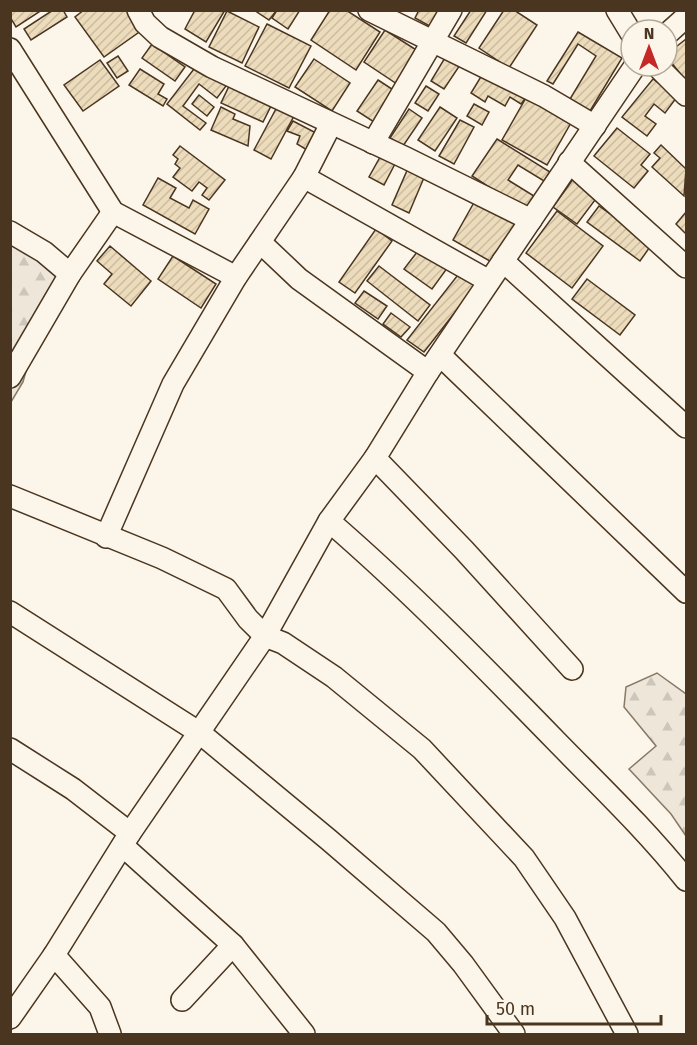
<svg xmlns="http://www.w3.org/2000/svg" width="697" height="1045" font-family="'Fira Sans',sans-serif">
  <defs>
    <pattern id="forest-firs" width="22" height="20" patternUnits="userSpaceOnUse" patternTransform="scale(1.5)"><rect width="22" height="20" fill="#ede6d9"/><path d="M5 1l3.5 6h-7zM16 11l3.5 6h-7z" fill="#cdc6ba"/></pattern>
    <pattern id="building-hatch" width="6" height="6" patternUnits="userSpaceOnUse" patternTransform="scale(1.5)"><rect width="6" height="6" fill="#ecdcbc"/><path d="M-1 1l2-2M0 6l6-6M5 7l2-2" fill="none" stroke="#ccbda1"/></pattern>
  </defs>
  <rect width="100%" height="100%" fill="#fbf6e9"/>
  <g fill="url(#forest-firs)" stroke="#887966" stroke-width="1.5">
    <polygon points="11,235 73,286 43,311 23,382 11,402"/>
    <polygon points="657,673 686,694 686,836 671,814 629,769 656,746 624,707 626,687"/>
  </g>
  <g fill="url(#building-hatch)" stroke="#4a3520" stroke-width="1.5">
    <polygon points="10,10 42,10 16,27 10,17"/>
    <polygon points="53,10 63,10 67,17 31,40 24,29"/>
    <polygon points="84,10 128,10 142,30 104,57 75,17"/>
    <polygon points="195,10 225,10 206,42 185,29"/>
    <polygon points="254,10 277,10 269,20"/>
    <polygon points="277,10 300,10 288,29 272,18"/>
    <polygon points="330,10 346,10 380,32 356,70 311,40"/>
    <polygon points="419,10 445,10 435,29 415,18"/>
    <polygon points="471,10 487,10 466,43 454,36"/>
    <polygon points="504,10 514,10 537,25 509,68 479,48"/>
    <polygon points="227,11 259,27 242,63 209,47"/>
    <polygon points="267,24 311,46 289,88 245,66"/>
    <polygon points="385,30 421,53 400,86 364,62"/>
    <polygon points="578,32 622,58 590,111 570,99 596,56 578,44 553,84 547,81"/>
    <polygon points="686,39 686,81 667,57 667,54"/>
    <polygon points="152,44 185,67 175,81 142,58"/>
    <polygon points="118,56 128,71 117,78 107,63"/>
    <polygon points="446,56 460,65 444,89 431,81"/>
    <polygon points="314,59 350,83 332,111 295,87"/>
    <polygon points="100,60 119,86 83,111 64,85"/>
    <polygon points="197,65 226,86 217,98 199,84 183,106 206,123 200,130 167,104"/>
    <polygon points="140,69 164,84 158,94 167,99 163,106 129,85"/>
    <polygon points="485,70 527,96 521,104 510,97 505,106 488,96 485,102 471,93"/>
    <polygon points="653,79 677,97 665,113 654,104 645,116 656,124 647,136 622,117"/>
    <polygon points="378,80 395,91 374,122 357,111"/>
    <polygon points="231,82 273,102 263,122 221,103"/>
    <polygon points="426,86 439,94 428,111 415,103"/>
    <polygon points="199,95 214,107 207,116 192,104"/>
    <polygon points="527,96 572,121 547,165 502,140"/>
    <polygon points="474,104 489,112 482,125 467,116"/>
    <polygon points="221,107 235,114 233,119 250,126 248,146 211,130"/>
    <polygon points="277,107 294,116 271,159 254,150"/>
    <polygon points="440,107 457,118 435,151 418,140"/>
    <polygon points="409,109 422,118 403,146 390,138"/>
    <polygon points="460,120 474,127 454,164 439,156"/>
    <polygon points="293,121 318,134 307,150 297,144 300,136 287,131"/>
    <polygon points="617,128 650,154 641,165 648,171 634,188 594,156"/>
    <polygon points="497,139 550,172 544,181 518,165 508,180 534,196 525,210 472,176"/>
    <polygon points="661,145 686,169 684,196 652,167 660,158 654,153"/>
    <polygon points="180,146 225,180 209,200 202,195 207,188 199,182 192,191 173,177 180,168 175,164 178,159 173,155"/>
    <polygon points="384,150 398,158 384,185 369,177"/>
    <polygon points="409,166 426,173 409,213 392,205"/>
    <polygon points="576,175 601,192 577,224 553,207"/>
    <polygon points="158,178 176,188 170,198 189,208 193,200 209,209 195,234 143,205"/>
    <polygon points="476,199 518,223 495,264 453,240"/>
    <polygon points="599,206 652,244 640,261 587,222"/>
    <polygon points="557,211 603,246 572,288 526,253"/>
    <polygon points="686,212 686,234 676,224"/>
    <polygon points="376,229 392,241 355,293 339,282"/>
    <polygon points="110,246 151,281 131,306 104,284 112,274 97,261"/>
    <polygon points="421,247 448,267 432,289 404,269"/>
    <polygon points="173,256 216,284 201,308 158,279"/>
    <polygon points="379,266 430,305 418,321 367,281"/>
    <polygon points="461,271 477,284 424,352 407,340"/>
    <polygon points="587,279 635,315 620,335 572,299"/>
    <polygon points="364,291 387,306 378,319 355,303"/>
    <polygon points="391,313 410,327 401,337 383,324"/>
  </g>
  <g fill="none" stroke-linecap="round" stroke-linejoin="round">
    <defs>
      <g id="street">
        <polyline points="138,10 145,23 160,37 212,67 406,158 531,220"/>
        <polyline points="369,10 544,96 595,126"/>
        <polyline points="617,10 631,33"/>
        <polyline points="667,34 686,17"/>
        <polyline points="10,49 113,212 236,277"/>
        <polyline points="657,66 686,95"/>
        <polyline points="373,143 451,10"/>
        <polyline points="569,162 686,267"/>
        <polyline points="304,177 489,281"/>
        <polyline points="10,232 44,252 70,274"/>
        <polyline points="260,242 299,279 428,372"/>
        <polyline points="503,261 686,427"/>
        <polyline points="440,355 686,592"/>
        <polyline points="10,377 70,274 113,212"/>
        <polyline points="375,458 464,550 572,669"/>
        <polyline points="10,496 162,558 226,589 248,619 265,636 283,643 334,677 422,749 524,858 565,918 627,1034"/>
        <path d="M329,521C410,591 484,667 558,743C602,788 647,831 686,880"/>
        <polyline points="106,537 173,384 236,277 304,177 331,124"/>
        <polyline points="10,612 200,733 329,840 436,932 463,964 514,1034"/>
        <polyline points="10,749 73,789 130,833"/>
        <polyline points="123,846 233,945 182,1000"/>
        <polyline points="233,945 304,1034"/>
        <polyline points="54,955 100,1007 110,1034"/>
        <polyline points="10,1018 54,955 130,833 265,636 329,521 375,458 428,372 635,66"/>
      </g>
    </defs>
    <use href="#street" stroke="#4a3520" stroke-width="24"/>
    <use href="#street" stroke="#fbf6e9" stroke-width="21"/>
  </g>
  <rect width="697" height="1045" fill="none" stroke="#4a3520" stroke-width="24"/>
  <g transform="translate(649 48)"><circle r="28" fill="#fbf6e9" stroke="#b4a999" stroke-width="1.5"/>
  <path d="M0-4.5L10 22L0 15L-10 22Z" fill="#c62828"/>
  <text y="-9" font-size="16" font-weight="bold" text-anchor="middle" fill="#4a3520">N</text>
  </g>
  <path d="M487 1015v9h174v-9" fill="none" stroke="#4a3520" stroke-width="3"/>
  <text x="496" y="1015" font-size="18" fill="#4a3520" stroke="#fbf6e9" stroke-width="4.5" paint-order="stroke">50 m</text>
</svg>
